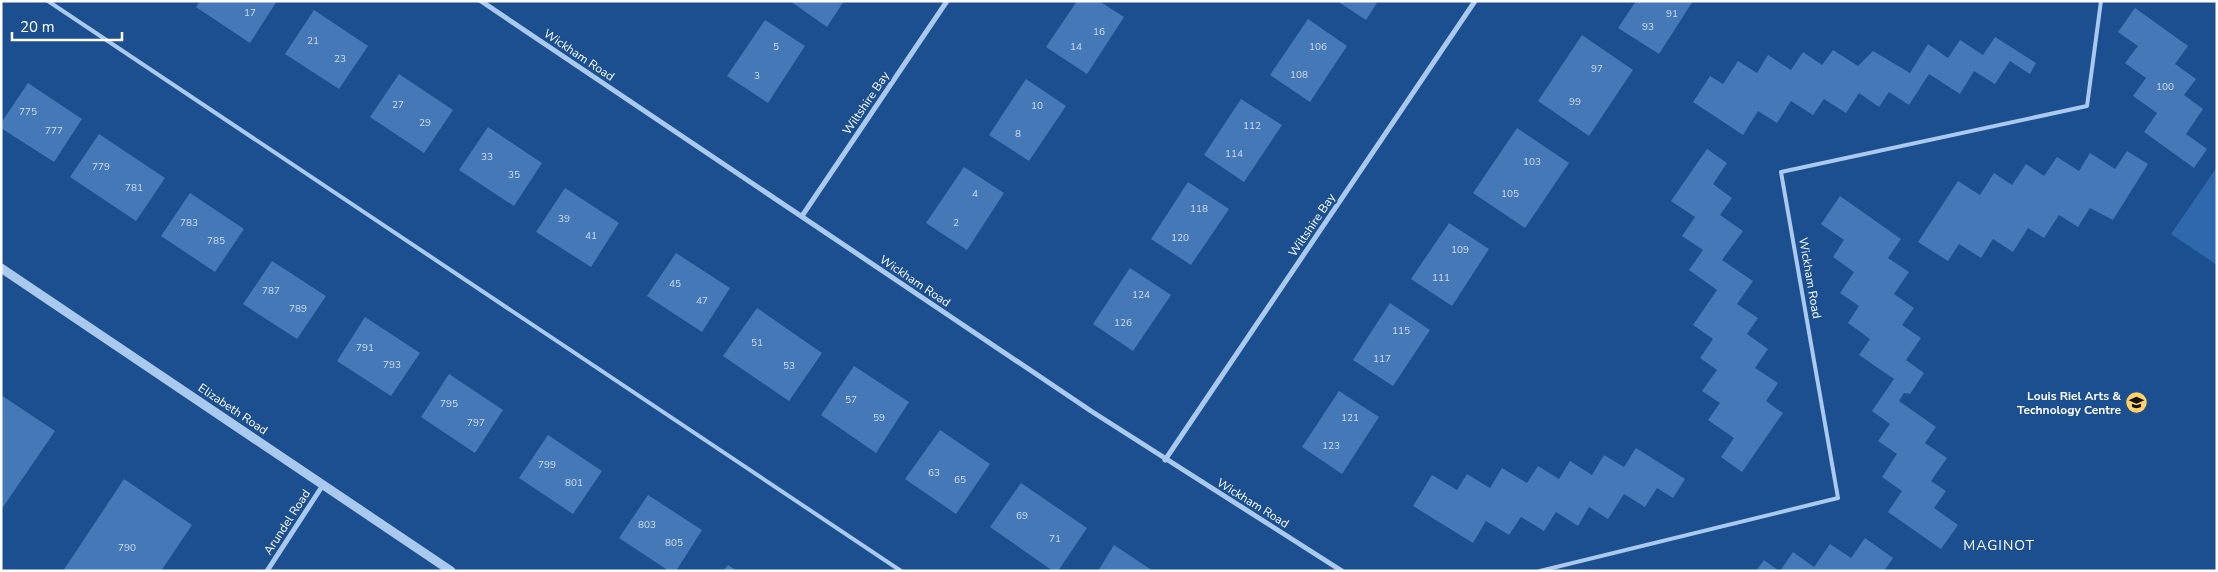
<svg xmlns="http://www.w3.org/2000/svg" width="2218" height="572" font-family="'Nunito Sans',sans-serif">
  <rect width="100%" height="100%" fill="#1b4f8f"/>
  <polygon fill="#2e69ad" points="2217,167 2217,265 2171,234"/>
  <g fill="#4478b7">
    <polygon points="200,1 277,1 250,43 196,7"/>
    <polygon points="790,1 844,1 827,27"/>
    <polygon points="1077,1 1099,1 1124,17 1087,74 1046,47"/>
    <polygon points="1337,1 1378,1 1366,20"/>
    <polygon points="1636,1 1693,1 1659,54 1618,28"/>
    <polygon points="2135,8 2188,46 2175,64 2196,79 2184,95 2203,109 2186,134 2207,149 2194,168 2144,132 2157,113 2133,96 2146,78 2125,63 2138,46 2118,32"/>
    <polygon points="314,10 368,46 339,89 285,54"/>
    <polygon points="1308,19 1347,46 1310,102 1270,75"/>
    <polygon points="765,20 805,46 768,103 727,76"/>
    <polygon points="1582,35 1633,70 1589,136 1538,101"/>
    <polygon points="1995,37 2036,63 2030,74 2010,61 1995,84 1974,71 1960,94 1929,74 1909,105 1889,92 1879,107 1859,93 1846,113 1824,99 1813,115 1791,101 1777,123 1758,111 1743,135 1693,102 1710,76 1723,84 1738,61 1757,73 1768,55 1791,70 1803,52 1822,65 1833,50 1858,66 1873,51 1910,73 1928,44 1948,58 1960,40 1983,55"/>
    <polygon points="399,74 453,110 424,153 370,117"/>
    <polygon points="1026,79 1066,106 1029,161 989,135"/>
    <polygon points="28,83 82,119 54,162 1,128 1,123"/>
    <polygon points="1241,99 1282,125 1244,182 1204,155"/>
    <polygon points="488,127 542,163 514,206 459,170"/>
    <polygon points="1517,128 1569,163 1525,228 1473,193"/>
    <polygon points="99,134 165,178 136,221 70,177"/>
    <polygon points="1707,149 1727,163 1713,184 1732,198 1720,215 1743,231 1722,260 1753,281 1737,304 1758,318 1747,334 1768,349 1755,368 1778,383 1766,401 1783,413 1742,472 1721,457 1734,438 1708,420 1720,403 1702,391 1717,370 1700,358 1713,339 1693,325 1717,290 1689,270 1703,250 1682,236 1695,217 1671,201"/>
    <polygon points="2127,151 2148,164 2113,220 2090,208 2078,227 2059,215 2044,238 2028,228 2013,252 1993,239 1981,258 1959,244 1948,261 1918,242 1958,181 1980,195 1994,173 2012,185 2026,164 2044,176 2057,157 2079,171 2090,153 2115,169"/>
    <polygon points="964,167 1004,193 967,250 926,223"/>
    <polygon points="1188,182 1229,209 1191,265 1151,239"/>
    <polygon points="565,188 619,223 591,267 536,232"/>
    <polygon points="190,193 244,229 215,272 161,236"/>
    <polygon points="1840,196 1901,239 1888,258 1909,272 1894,294 1914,308 1902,325 1921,338 1906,360 1924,373 1910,394 1904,393 1899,401 1936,427 1925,443 1947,458 1931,481 1946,491 1934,508 1958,525 1941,549 1888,512 1902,491 1882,477 1897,454 1878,441 1890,424 1872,411 1894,379 1859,355 1870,339 1848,323 1859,306 1840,293 1854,272 1833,257 1844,240 1821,224"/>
    <polygon points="1449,223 1489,249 1452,306 1411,279"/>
    <polygon points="676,253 730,288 702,332 647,296"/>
    <polygon points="272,261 326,296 297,339 243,304"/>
    <polygon points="1130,268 1171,295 1133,351 1093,324"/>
    <polygon points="1390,303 1430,330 1393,386 1353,360"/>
    <polygon points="757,308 822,353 789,401 723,356"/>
    <polygon points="365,317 420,353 391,396 337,361"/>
    <polygon points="854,366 909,402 876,453 821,415"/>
    <polygon points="449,374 503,410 475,453 421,417"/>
    <polygon points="1339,391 1379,417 1342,474 1302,447"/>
    <polygon points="1,395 55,431 1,510"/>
    <polygon points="940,430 990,464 956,514 905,479"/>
    <polygon points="548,435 602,471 573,514 519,478"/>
    <polygon points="1636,448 1685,479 1673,498 1657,488 1645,507 1624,494 1608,519 1589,507 1578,526 1556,512 1544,531 1521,517 1509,535 1486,521 1473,543 1413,506 1432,475 1457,490 1467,474 1490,488 1502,468 1527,483 1538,466 1559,479 1570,461 1592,475 1604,455 1624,467"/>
    <polygon points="124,479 192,525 161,571 63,571"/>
    <polygon points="1021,483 1087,528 1058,571 1053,571 990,527"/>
    <polygon points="648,495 702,530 676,571 669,571 619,538"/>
    <polygon points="1865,538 1893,558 1884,571 1780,571 1793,552 1814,567 1830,544 1851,558"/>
    <polygon points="1114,545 1153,571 1098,571"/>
    <polygon points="1764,560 1779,571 1756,571"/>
    <polygon points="728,565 737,571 723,571"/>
  </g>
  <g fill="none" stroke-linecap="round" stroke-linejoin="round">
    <g stroke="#a9c9ee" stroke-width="4">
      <polyline points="48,1 901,571"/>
      <polyline points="1540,571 1838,498 1781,172 2087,106 2101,1"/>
    </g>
    <g stroke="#a9c9ee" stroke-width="5">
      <polyline points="481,1 1091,411 1342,571"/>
      <polyline points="802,216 947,1"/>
      <polyline points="1165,460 1475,1"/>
      <polyline points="267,571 323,485"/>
    </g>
    <polyline stroke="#a9c9ee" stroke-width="9" points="1,268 451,571"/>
  </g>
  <defs>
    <symbol id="school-disc" viewBox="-11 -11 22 22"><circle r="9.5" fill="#ffd166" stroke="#1b4f8f"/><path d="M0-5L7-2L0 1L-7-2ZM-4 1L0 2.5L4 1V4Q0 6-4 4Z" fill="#111"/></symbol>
  </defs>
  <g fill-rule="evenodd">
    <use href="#school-disc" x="2124" y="390" width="25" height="25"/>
  </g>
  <g text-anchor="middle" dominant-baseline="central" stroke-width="4" stroke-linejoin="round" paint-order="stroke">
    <g font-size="10" fill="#d0dded">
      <text x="250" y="13">17</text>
      <text x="1672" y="14">91</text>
      <text x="1648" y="27">93</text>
      <text x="1099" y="32">16</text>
      <text x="313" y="41">21</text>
      <text x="776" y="47">5</text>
      <text x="1076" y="47">14</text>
      <text x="1318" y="47">106</text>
      <text x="340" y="59">23</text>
      <text x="1597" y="69">97</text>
      <text x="1299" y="75">108</text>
      <text x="757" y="76">3</text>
      <text x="2165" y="87">100</text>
      <text x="1575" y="102">99</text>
      <text x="398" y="105">27</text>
      <text x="1037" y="106">10</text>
      <text x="28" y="112">775</text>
      <text x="425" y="123">29</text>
      <text x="1252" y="126">112</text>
      <text x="54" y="131">777</text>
      <text x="1018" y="134">8</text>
      <text x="1234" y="154">114</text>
      <text x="487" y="157">33</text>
      <text x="1532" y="162">103</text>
      <text x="101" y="167">779</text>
      <text x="514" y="175">35</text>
      <text x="134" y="188">781</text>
      <text x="975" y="194">4</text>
      <text x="1510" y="194">105</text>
      <text x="1199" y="209">118</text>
      <text x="564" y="219">39</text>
      <text x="189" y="223">783</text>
      <text x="956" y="223">2</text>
      <text x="591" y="236">41</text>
      <text x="1180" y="238">120</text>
      <text x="216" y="241">785</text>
      <text x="1460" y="250">109</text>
      <text x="1441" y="278">111</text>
      <text x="675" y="284">45</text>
      <text x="271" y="291">787</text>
      <text x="1141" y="295">124</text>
      <text x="702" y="301">47</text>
      <text x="298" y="309">789</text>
      <text x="1123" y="323">126</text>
      <text x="1401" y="331">115</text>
      <text x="757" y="343">51</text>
      <text x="365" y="348">791</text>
      <text x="1382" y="359">117</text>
      <text x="392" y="365">793</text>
      <text x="789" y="366">53</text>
      <text x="851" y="400">57</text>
      <text x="449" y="404">795</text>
      <text x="879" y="418">59</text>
      <text x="1350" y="418">121</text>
      <text x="476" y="423">797</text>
      <text x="1331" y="446">123</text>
      <text x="547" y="465">799</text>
      <text x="934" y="473">63</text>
      <text x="960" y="480">65</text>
      <text x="574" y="483">801</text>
      <text x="1022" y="516">69</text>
      <text x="647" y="525">803</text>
      <text x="1055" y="539">71</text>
      <text x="674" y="543">805</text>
      <text x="127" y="548">790</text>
    </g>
    <g font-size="12" fill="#fff" stroke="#1b4f8f">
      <text transform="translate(579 55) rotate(34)">Wickham Road</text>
      <text transform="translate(866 103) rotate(-56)">Wiltshire Bay</text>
      <text transform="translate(1312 225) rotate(-56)">Wiltshire Bay</text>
      <text transform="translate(1810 278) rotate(80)">Wickham Road</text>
      <text transform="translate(915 281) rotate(34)">Wickham Road</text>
      <text transform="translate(233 409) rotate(34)">Elizabeth Road</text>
      <text transform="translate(1253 503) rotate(32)">Wickham Road</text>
      <text transform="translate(287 522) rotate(-57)">Arundel Road</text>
    </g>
    <g font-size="12" font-weight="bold" fill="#fff" stroke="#1b4f8f" text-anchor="end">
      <text x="2121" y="396">Louis Riel Arts &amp;<tspan x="2121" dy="14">Technology Centre</tspan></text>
    </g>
    <g font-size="14" letter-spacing="1" fill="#fff" stroke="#1b4f8f">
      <text x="1999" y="545">MAGINOT</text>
    </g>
  </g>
  <rect width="2218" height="572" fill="none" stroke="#ffffff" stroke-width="5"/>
  <path d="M12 32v8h110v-8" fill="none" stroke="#ffffff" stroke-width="2.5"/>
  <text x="20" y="32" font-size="15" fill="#ffffff" stroke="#1b4f8f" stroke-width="4" paint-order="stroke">20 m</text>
</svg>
